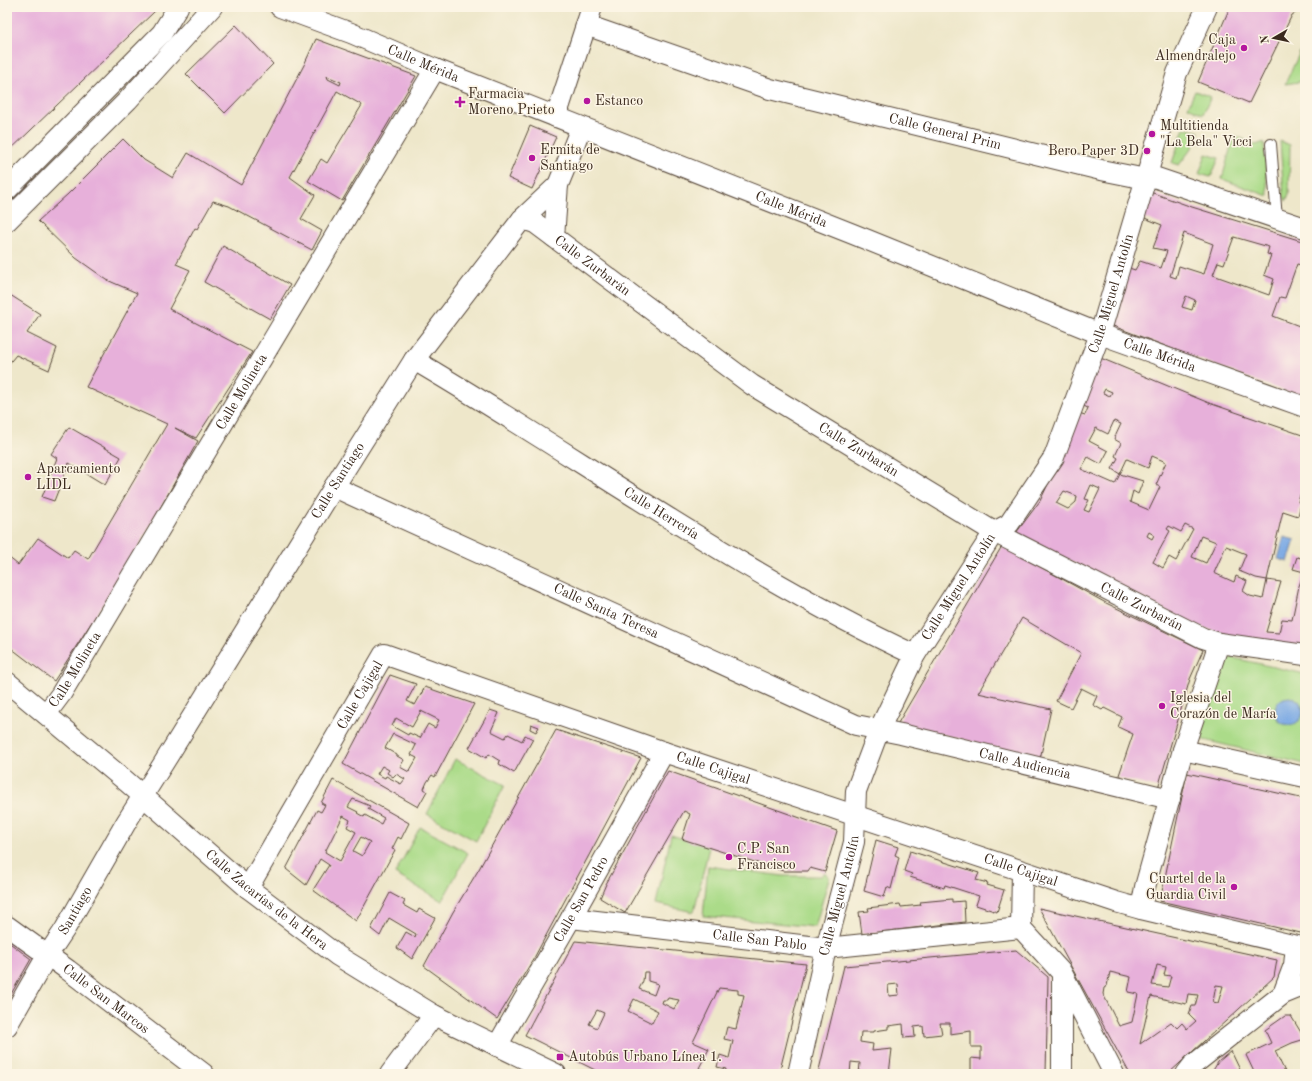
<svg xmlns="http://www.w3.org/2000/svg" width="1312" height="1081" font-family="'Old Standard TT',serif">
  <rect width="100%" height="100%" fill="#fcf5e5"/>
  <filter id="ink" filterUnits="userSpaceOnUse"><feTurbulence type="fractalNoise" baseFrequency=".025" numOctaves="2"/><feDisplacementMap in="SourceGraphic" scale="8" xChannelSelector="R" yChannelSelector="G"/><feConvolveMatrix kernelMatrix="1 2 1 2 8 2 1 2 1" color-interpolation-filters="sRGB"/></filter>
  <filter id="wash" filterUnits="userSpaceOnUse"><feTurbulence type="fractalNoise" baseFrequency=".012" numOctaves="4" result="noise"/><feDisplacementMap in="SourceGraphic" scale="16" xChannelSelector="R" yChannelSelector="G"/><feGaussianBlur stdDeviation="0.9" result="paint"/><feColorMatrix in="noise" values="0 0 0 0 0 0 0 0 0 0 0 0 0 0 0 0 0 1.4 0 .05"/><feComposite in="paint" operator="in"/></filter>
  <g filter="url(#wash)">
    <rect width="100%" height="100%" fill="#eee7ca"/>
    <g fill="#abdb89" stroke="#738254">
      <polygon points="1305,51 1305,81 1285,84 1300,52"/>
      <polygon points="1195,91 1211,97 1203,114 1188,107"/>
      <polygon points="1184,128 1199,132 1192,148 1179,165 1172,163"/>
      <polygon points="1234,135 1256,145 1264,142 1268,196 1222,179"/>
      <polygon points="1280,141 1290,145 1289,194 1286,201 1284,197"/>
      <polygon points="1206,154 1219,158 1211,177 1199,174"/>
      <polygon points="1220,655 1305,674 1305,764 1200,739"/>
      <polygon points="455,759 505,785 476,841 427,814"/>
      <polygon points="420,827 468,853 442,901 395,874"/>
      <polygon points="671,835 709,847 694,912 656,904"/>
      <polygon points="708,866 783,876 821,876 825,872 829,878 815,927 703,916"/>
    </g>
    <g fill="#7aa9e4" stroke="#5a6a81">
      <polygon points="1284,537 1295,540 1288,562 1278,559"/>
      <circle cx="1289" cy="711" r="14"/>
    </g>
    <g id="blocks">
      <g fill="#e7b0da" fill-rule="evenodd">
        <polygon points="7,7 152,7 155,11 7,153"/>
        <polygon points="1230,7 1305,7 1292,15 1249,103 1198,82"/>
        <polygon points="236,25 273,64 225,113 186,74"/>
        <path d="M316,39L416,76L342,201L308,181L321,159L327,163L362,105L337,91L290,177L315,195L301,219L322,231L312,250L229,206L213,201L197,229L195,228L176,264L190,270L169,309L252,352L196,438L175,428L198,441L125,570L54,681L7,645V556L18,565L38,538L68,558L74,550L88,559L167,424L86,387L137,293L107,280L76,258L38,221L68,194L123,139L144,160L173,178L188,153L241,185L304,65ZM327,76L341,82L340,85L328,79Z"/>
        <polygon points="530,126 556,137 532,189 508,178"/>
        <path d="M1150,192L1192,207L1305,242V266L1297,264L1285,298L1280,297L1273,316L1302,327L1305,319V399L1241,375L1108,324L1126,267L1135,270L1140,261L1161,268L1167,251L1153,248L1162,225L1142,217ZM1184,233L1213,244L1204,274L1179,266L1176,278L1170,276ZM1234,237L1269,247L1267,254L1271,255L1264,275L1274,279L1269,295L1213,275L1218,262L1224,264ZM1186,296L1195,300L1192,310L1182,307Z"/>
        <polygon points="223,246 290,285 270,319 204,282"/>
        <polygon points="7,293 40,314 27,333 57,348 49,370 16,355 7,366"/>
        <path d="M1098,357L1209,403L1305,436V494L1301,492L1298,502L1301,504L1298,516L1283,511L1267,580L1256,578L1239,571L1246,554L1226,546L1214,573L1234,582L1236,576L1247,581L1243,591L1250,596L1263,599L1267,580L1281,582L1266,632L1279,633L1282,619L1292,620L1299,586L1304,572H1305V635L1304,648L1261,646L1192,624L1016,533L1040,501L1060,459L1076,412L1085,415L1088,408L1079,404ZM1105,389L1112,392L1110,396L1103,393ZM1114,421L1121,424L1114,439L1121,443L1115,456L1118,458L1112,469L1120,474L1127,459L1148,468L1152,456L1166,462L1156,485L1160,487L1149,510L1130,502L1133,491L1138,494L1143,481L1120,474L1115,484L1081,469L1088,457L1101,464L1108,451L1089,441L1096,428L1108,434ZM1091,485L1100,489L1089,512L1084,510L1089,500L1085,499ZM1064,491L1077,496L1076,502L1068,509L1056,503ZM1185,525L1193,529L1176,561L1169,557L1163,568L1153,562L1170,531L1167,529L1169,526L1181,532ZM1149,532L1154,535L1152,539L1147,536ZM1201,536L1216,542L1206,563L1192,557Z"/>
        <polygon points="69,427 121,457 105,485 69,463 54,501 42,497 57,458 51,454"/>
        <polygon points="1002,546 1106,603 1203,650 1190,679 1158,788 1118,778 1133,734 1118,727 1122,717 1104,708 1102,710 1093,705 1097,696 1081,688 1071,708 1056,701 1081,653 1022,618 978,693 1051,709 1040,759 898,723"/>
        <polygon points="1297,557 1305,559 1304,572 1293,569"/>
        <path d="M390,675L416,684L407,701L415,705L425,687L474,704L435,777L432,775L427,782L424,789L427,791L418,807L343,764ZM421,711L439,720L435,728L428,724L420,738L409,733L408,735L392,726L396,718L412,727ZM393,734L416,745L411,755L417,758L409,772L400,767L404,760L397,756V755L385,748ZM382,766L389,770L387,773L393,777L396,774L405,779L401,784L386,776L385,778L377,774Z"/>
        <polygon points="490,710 499,713 491,731 505,738 508,734 522,741 525,735 533,739 514,773 499,764 500,761 495,758 489,754 486,758 469,748"/>
        <polygon points="531,724 539,727 536,732 530,729"/>
        <polygon points="556,730 641,758 534,958 497,1019 424,966 453,912 479,869 527,782"/>
        <polygon points="668,771 837,831 825,872 810,868 808,871 783,871 682,839 690,814 684,811 625,913 600,898 606,884"/>
        <polygon points="1187,773 1305,799 1305,934 1160,901"/>
        <path d="M333,780L409,823L401,839L398,837L392,849L395,850L356,921L313,890L329,865L320,859L306,885L286,869L317,810L321,812L325,805L321,803ZM353,799L370,806L368,809L384,818L381,824L365,815L364,817L357,813L358,812L348,807ZM343,816L350,820L347,827L356,832L340,861L325,852ZM361,837L370,842L362,856L353,851Z"/>
        <polygon points="876,840 898,847 895,855 899,857 891,889 887,887 884,897 864,891"/>
        <polygon points="910,851 979,873 976,880 988,883 987,885 1004,890 997,912 976,905 979,896 945,885 944,888 910,877 912,874 904,871"/>
        <polygon points="390,893 405,901 403,905 417,913 419,909 435,918 412,959 397,948 406,932 415,937 416,934 389,918 380,936 371,929"/>
        <polygon points="952,899 952,902 964,901 965,922 862,934 859,912 869,911 868,908 900,904 901,907 921,905 920,902"/>
        <path d="M1039,908L1277,960L1274,977L1168,1074H1130ZM1157,965L1166,967L1164,975L1171,976L1168,987L1152,985ZM1110,972L1131,977L1128,992L1138,994L1132,1022L1119,1026L1103,994L1104,988L1107,986ZM1216,985L1223,986L1218,1003L1213,1002ZM1188,994L1198,995L1195,1006H1192L1189,1014L1196,1021L1187,1029L1182,1023L1177,1028L1171,1022L1140,1044L1151,996L1186,1004Z"/>
        <polygon points="7,941 31,959 7,1001"/>
        <path d="M575,941L806,964L779,1074H725L726,1069L717,1067L720,1055L729,1058L733,1041L724,1039L727,1027L736,1029L744,995L738,994V990L719,988L693,1042L709,1049L699,1068L710,1074H688L679,1070L677,1074H603L525,1035ZM644,972H648V981L658,984L654,995L639,989L643,981ZM668,998L679,1000L674,1009L662,1003L663,1000H667ZM634,999L658,1011L652,1023L628,1011ZM597,1010L604,1013L597,1028L589,1024Z"/>
        <path d="M1016,950L1048,977L1046,1074H971V1058L981,1059V1047H971V1031L950,1034V1023H940L942,1034L924,1036L923,1026L914,1027L915,1037L904,1038L903,1024L888,1026V1029L874,1031V1032H861L860,1042L873,1044L872,1051L892,1049L889,1074H859L860,1063L851,1062L850,1074H818L844,966ZM898,984L899,995L889,996L888,985Z"/>
        <polygon points="1285,1016 1291,1016 1305,1039 1292,1043 1275,1051 1286,1074 1255,1074 1246,1055 1271,1043 1265,1030"/>
        <polygon points="1231,1051 1242,1074 1211,1074 1218,1062"/>
      </g>
    </g>
  </g>
  <g filter="url(#ink)">
    <use href="#blocks" fill-opacity="0" stroke="#564638" stroke-width="1"/>
    <g fill="none" stroke-linecap="round" stroke-linejoin="round">
      <defs>
        <polyline id="lane" points="1271,144 1277,219"/>
        <g id="street">
          <path id="s1" d="M280,7L351,33L435,69L853,234L1100,334L1305,407"/>
          <path id="s2" d="M586,25L770,89L1101,170L1141,178L1148,175L1305,228"/>
          <polyline points="556,117 592,7"/>
          <polyline points="7,190 162,33 178,7"/>
          <path id="s3" d="M522,219L535,223L752,385L994,532L1203,638L1219,643"/>
          <polyline points="7,221 128,100 212,7"/>
          <polyline points="554,237 558,185 567,163 581,127"/>
          <path id="s4" d="M414,360C581,458 739,573 915,655"/>
          <path id="s5" d="M334,487L856,725L901,734L1170,799"/>
          <path id="s6" d="M7,682L127,782L248,888L338,956L434,1015L556,1074"/>
          <path id="s7" d="M46,714L61,694L435,69"/>
          <polyline points="1183,750 1305,777"/>
          <polyline points="1022,871 1021,928 1062,973 1114,1074"/>
          <path id="s8" d="M248,888L384,654L664,752L1116,902L1141,909L1305,948"/>
          <polyline points="1141,909 1145,887 1183,750 1219,643 1305,655"/>
          <path id="s9" d="M571,918L826,948L1021,928"/>
          <path id="s10" d="M7,926L68,970L204,1074"/>
          <polyline points="1283,994 1294,965 1296,946"/>
          <path id="s11" d="M7,1026L47,956L65,929L127,821L163,764L334,487L414,360L522,219L558,185"/>
          <path id="s12" d="M497,1046L571,918L664,752"/>
          <polyline points="390,1074 434,1015"/>
          <path id="s13" d="M798,1074L826,948L854,842L856,791L879,730L915,655L987,543L994,532L1009,524L1054,457L1100,334L1177,73L1207,7"/>
          <polyline points="1062,1074 1062,977"/>
          <polyline points="1186,1074 1193,1065 1283,994 1305,985"/>
        </g>
      </defs>
      <use href="#lane" stroke="#564638" stroke-width="12"/>
      <use href="#street" stroke="#564638" stroke-width="22"/>
      <use href="#lane" stroke="#fff" stroke-width="10"/>
      <use href="#street" stroke="#fff" stroke-width="20"/>
    </g>
  </g>
  <g fill="#b5179e" stroke="#fcf5e5" stroke-width="1.5">
    <circle cx="1244" cy="48" r="4"/>
    <circle cx="587" cy="101" r="4"/>
    <path d="M458 96h4v4h4v4h-4v4h-4v-4h-4v-4h4z"/>
    <circle cx="1152" cy="134" r="4"/>
    <circle cx="1147" cy="151" r="4"/>
    <circle cx="532" cy="158" r="4"/>
    <circle cx="28" cy="477" r="4"/>
    <circle cx="1162" cy="706" r="4"/>
    <circle cx="729" cy="857" r="4"/>
    <circle cx="1234" cy="887" r="4"/>
    <rect x="556" y="1053" width="8" height="8" rx="2"/>
  </g>
  <g text-anchor="middle" dominant-baseline="central" stroke-width="3" stroke-linejoin="round" paint-order="stroke">
    <g font-size="14" fill="#3b2a1e" stroke="#fcf5e5" text-anchor="start">
      <text x="1236" y="40" text-anchor="end">Caja<tspan x="1236" dy="16">Almendralejo</tspan></text>
      <text x="468" y="94">Farmacia<tspan x="468" dy="16">Moreno Prieto</tspan></text>
      <text x="595" y="101">Estanco</text>
      <text x="1160" y="126">Multitienda<tspan x="1160" dy="16">"La Bela" Vicci</tspan></text>
      <text x="540" y="150">Ermita de<tspan x="540" dy="16">Santiago</tspan></text>
      <text x="1139" y="151" text-anchor="end">Bero Paper 3D</text>
      <text x="36" y="469">Aparcamiento<tspan x="36" dy="16">LIDL</tspan></text>
      <text x="1170" y="698">Iglesia del<tspan x="1170" dy="16">Corazón de María</tspan></text>
      <text x="737" y="849">C.P. San<tspan x="737" dy="16">Francisco</tspan></text>
      <text x="1226" y="879" text-anchor="end">Cuartel de la<tspan x="1226" dy="16">Guardia Civil</tspan></text>
      <text x="568" y="1057">Autobús Urbano Línea 1.</text>
    </g>
    <g font-size="14" fill="#3b2a1e" stroke="#fcf5e5">
      <text stroke="none"><textPath href="#s1" startOffset="154">Calle Mérida</textPath></text>
      <text stroke="none"><textPath href="#s2" startOffset="375">Calle General Prim</textPath></text>
      <text stroke="none"><textPath href="#s1" startOffset="550">Calle Mérida</textPath></text>
      <text stroke="none"><textPath href="#s3" startOffset="85">Calle Zurbarán</textPath></text>
      <text stroke="none"><textPath href="#s13" startOffset="855">Calle Miguel Antolín</textPath></text>
      <text stroke="none"><textPath href="#s1" startOffset="946">Calle Mérida</textPath></text>
      <text stroke="none"><textPath href="#s7" startOffset="377">Calle Molineta</textPath></text>
      <text stroke="none"><textPath href="#s3" startOffset="409">Calle Zurbarán</textPath></text>
      <text stroke="none"><textPath href="#s11" startOffset="638">Calle Santiago</textPath></text>
      <text stroke="none"><textPath href="#s4" startOffset="291">Calle Herrería</textPath></text>
      <text stroke="none"><textPath href="#s13" startOffset="519">Calle Miguel Antolín</textPath></text>
      <text stroke="none"><textPath href="#s3" startOffset="733">Calle Zurbarán</textPath></text>
      <text stroke="none"><textPath href="#s5" startOffset="299">Calle Santa Teresa</textPath></text>
      <text stroke="none"><textPath href="#s7" startOffset="53">Calle Molineta</textPath></text>
      <text stroke="none"><textPath href="#s8" startOffset="223">Calle Cajigal</textPath></text>
      <text stroke="none"><textPath href="#s5" startOffset="747">Calle Audiencia</textPath></text>
      <text stroke="none"><textPath href="#s8" startOffset="619">Calle Cajigal</textPath></text>
      <text stroke="none"><textPath href="#s8" startOffset="943">Calle Cajigal</textPath></text>
      <text stroke="none"><textPath href="#s13" startOffset="183">Calle Miguel Antolín</textPath></text>
      <text stroke="none"><textPath href="#s6" startOffset="339">Calle Zacarías de la Hera</textPath></text>
      <text stroke="none"><textPath href="#s12" startOffset="169">Calle San Pedro</textPath></text>
      <text stroke="none"><textPath href="#s11" startOffset="134">Santiago</textPath></text>
      <text stroke="none"><textPath href="#s9" startOffset="190">Calle San Pablo</textPath></text>
      <text stroke="none"><textPath href="#s10" startOffset="123">Calle San Marcos</textPath></text>
    </g>
  </g>
  <rect width="1312" height="1081" fill="none" stroke="#fcf5e5" stroke-width="24"/>
  <g transform="translate(1274 38) rotate(261)" stroke="#fcf5e5" stroke-width="3" paint-order="stroke">
  <path d="M0-3L7 15L0 10L-7 15Z" fill="#3b2a1e"/>
  <text y="-6" font-size="11" font-weight="bold" text-anchor="middle" fill="#3b2a1e">N</text>
  </g>
</svg>
